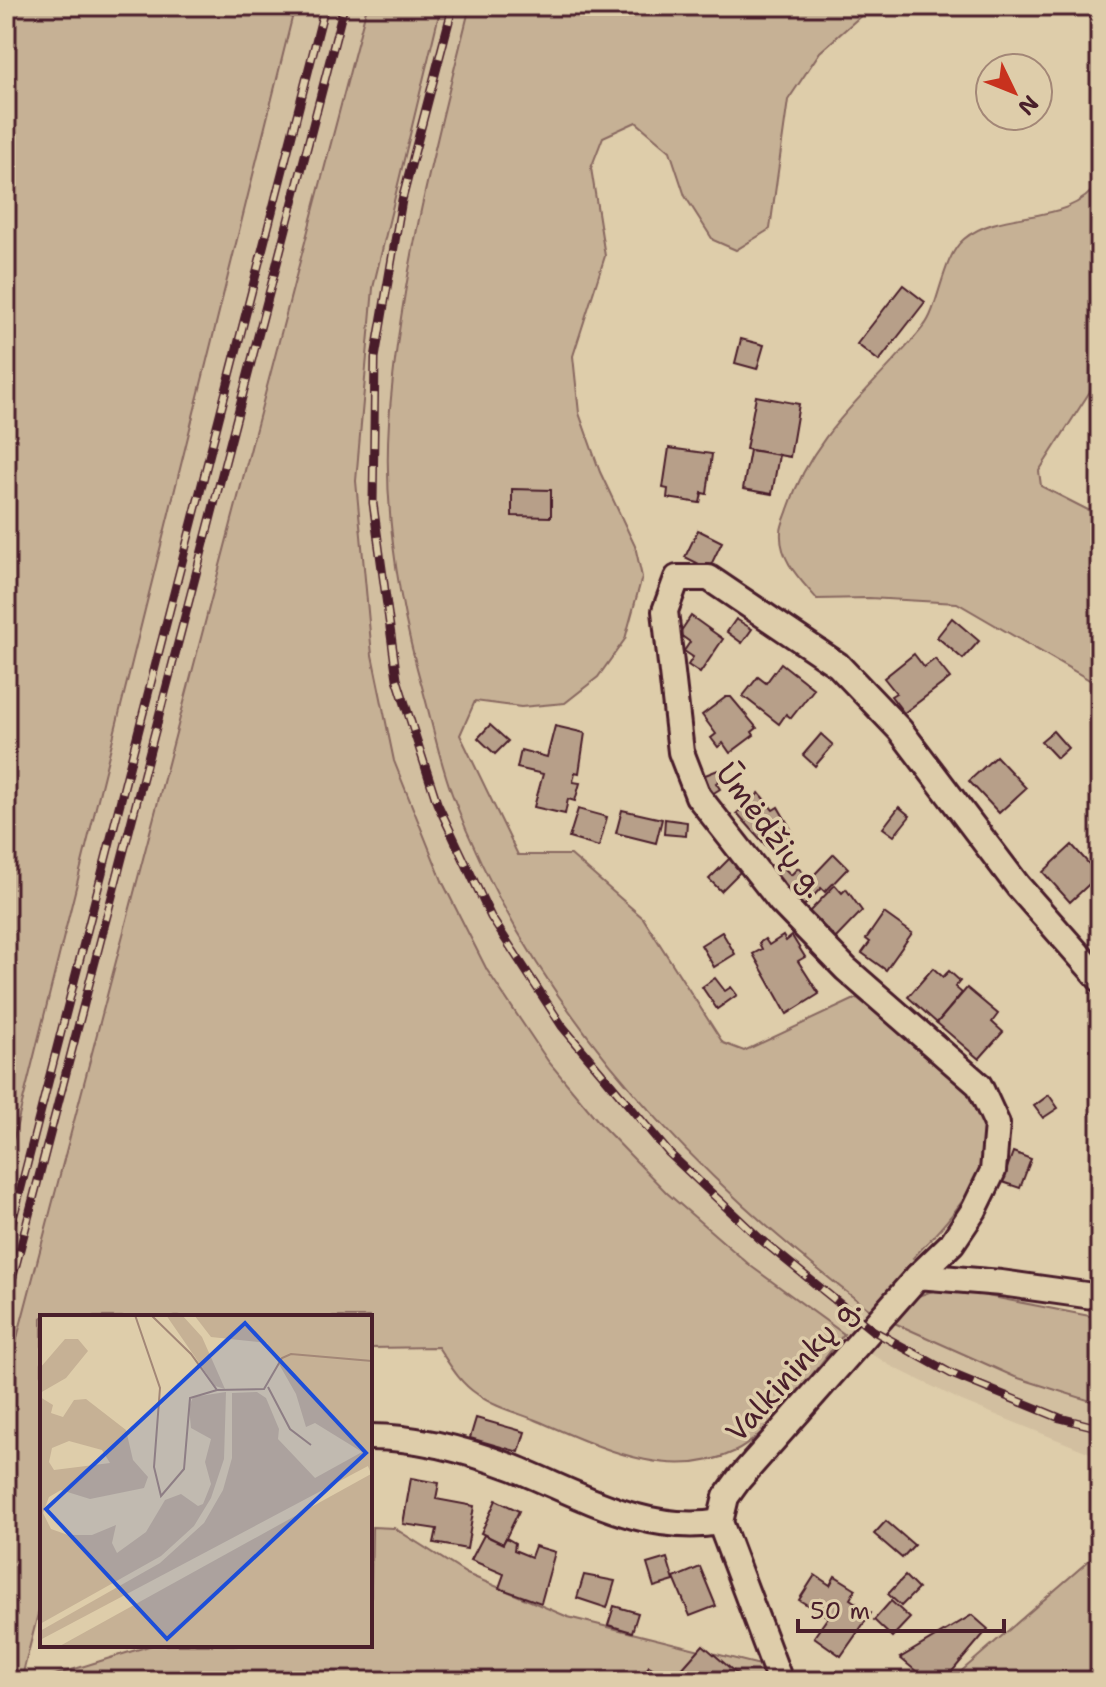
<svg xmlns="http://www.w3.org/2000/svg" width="1106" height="1687" font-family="'Shantell Sans',sans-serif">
  <rect width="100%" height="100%" fill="#decdaa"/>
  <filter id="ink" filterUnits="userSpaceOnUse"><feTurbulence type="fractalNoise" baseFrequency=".0125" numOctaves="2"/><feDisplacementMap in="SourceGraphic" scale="16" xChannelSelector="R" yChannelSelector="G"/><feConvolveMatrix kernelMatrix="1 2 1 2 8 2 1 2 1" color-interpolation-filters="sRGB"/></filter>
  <g filter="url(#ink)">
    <g fill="#d2bfa0">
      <polygon points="295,6 367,6 6,1380 6,1169"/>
      <polygon points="441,6 470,6 432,160 400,323 389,425 390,510 399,595 452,794 518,932 574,1019 666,1131 795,1254 874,1313 851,1339 752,1267 667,1193 603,1127 548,1061 487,970 443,883 394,761 372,655 356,481 373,288"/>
      <polygon points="890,1321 1015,1377 1100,1404 1100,1457 962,1401 889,1365 865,1349"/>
    </g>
    <g fill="#c6b195" stroke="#886860" stroke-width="2">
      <polygon points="6,6 295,6 6,1169"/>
      <path d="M367,6H441L373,288L356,481L372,655L394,761L443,883L487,970L548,1061L603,1127L667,1193L752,1267L844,1334C818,1366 771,1434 736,1451C670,1483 600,1447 538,1421C519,1413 493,1407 477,1394C459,1382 450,1365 438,1347L370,1348V1317H42V1598L22,1677L32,1681H6V1380Z"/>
      <path d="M470,6H872L820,52L788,100L770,229L736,250L713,240L685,196L670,151L636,122L603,137L591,168L605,256L573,356L579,413L600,472L635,546L642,577L625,639L598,677L565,703L521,707L475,701L460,735L518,855H571L643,918L723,1043L744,1051L857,998C888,1024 966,1076 982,1109C1008,1162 945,1224 913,1258L920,1264L874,1313C695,1179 532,1007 452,794C440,762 433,727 424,694C399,606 383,514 389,422C399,281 436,143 470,6Z"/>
      <path d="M1100,181V376L1039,471L1041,486L1088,510L1100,512V686L957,603L869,598L817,599C801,580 779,560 781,532C781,525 786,516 788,509C814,429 875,388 924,326C939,308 942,257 964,239C1003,206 1067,229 1100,181Z"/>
      <path d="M946,1288L1100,1318V1404L1015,1377L890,1321C907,1299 920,1293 946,1288Z"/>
      <polygon points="372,1527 394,1528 467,1574 568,1617 824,1681 36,1681 152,1645 370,1645"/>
      <polygon points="1100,1551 1100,1681 950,1681"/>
    </g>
    <g fill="#b79f89" stroke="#4a1f2b" stroke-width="2">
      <polygon points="903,285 925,302 879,361 857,344"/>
      <polygon points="741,339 764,345 757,369 735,363"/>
      <polygon points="756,396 799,404 790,457 746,449"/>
      <polygon points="669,448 712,454 707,494 702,493 700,503 667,498 668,489 663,488"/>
      <polygon points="750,450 779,455 772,494 743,489"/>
      <polygon points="512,489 551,490 551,517 512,516"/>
      <polygon points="698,530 722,542 709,569 685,557"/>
      <polygon points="691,616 723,639 700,673 688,665 693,657 684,651 690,642 679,634"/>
      <polygon points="952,618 979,641 963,659 937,637"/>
      <polygon points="736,619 752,629 742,643 727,632"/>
      <polygon points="914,654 924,667 935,659 950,678 904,713 891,696 896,693 884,678"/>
      <polygon points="781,663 814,689 791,718 786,714 779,724 743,696 758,677 766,683"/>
      <polygon points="726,697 731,697 757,728 752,732 754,735 730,753 723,743 718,747 711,738 716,734 702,715"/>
      <polygon points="490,725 508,741 495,754 478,738"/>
      <polygon points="555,726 585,733 579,773 575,772 573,782 580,783 575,801 568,799 565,814 534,807 543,774 517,768 521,750 547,757"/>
      <polygon points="1053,731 1068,748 1057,758 1041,741"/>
      <polygon points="821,734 833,745 815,766 803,755"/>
      <polygon points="996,756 1026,788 999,813 969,781"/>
      <polygon points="718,770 723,778 716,783 720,789 712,794 700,777"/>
      <polygon points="759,793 773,810 778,807 792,831 770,850 737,813"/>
      <polygon points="899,807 910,816 894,836 883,828"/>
      <polygon points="578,809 607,817 599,847 569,838"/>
      <polygon points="622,810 662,819 656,843 616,833"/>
      <polygon points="665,819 687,822 686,836 664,834"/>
      <polygon points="1072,845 1099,875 1070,902 1043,872"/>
      <polygon points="834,854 848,868 825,892 821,888 802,908 792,898"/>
      <polygon points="730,858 742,870 721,891 709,879"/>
      <polygon points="783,867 791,875 798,868 810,879 792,898 771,878"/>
      <polygon points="835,885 842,893 846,889 862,911 835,939 808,913"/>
      <polygon points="884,913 912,933 886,970 862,953 870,942 866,939"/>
      <polygon points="722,932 735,954 714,967 701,945"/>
      <polygon points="783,936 786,941 792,936 805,957 798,961 819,994 787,1014 753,954 762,949 759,943 765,939 769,945"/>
      <polygon points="933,968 943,977 949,971 960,981 955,987 962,993 937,1023 908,997"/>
      <polygon points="715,978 725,991 731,987 737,995 717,1009 702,987"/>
      <polygon points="967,988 998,1014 992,1022 1003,1032 979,1059 937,1023"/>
      <polygon points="1049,1095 1058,1108 1043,1118 1034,1106"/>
      <polygon points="1013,1152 1031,1159 1020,1188 1002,1182"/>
      <polygon points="476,1418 525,1432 519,1452 470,1438"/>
      <polygon points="411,1478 439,1483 436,1499 474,1506 467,1549 434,1543 437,1529 403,1524"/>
      <polygon points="496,1500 519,1511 503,1544 481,1533"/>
      <polygon points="886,1521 914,1545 902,1558 874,1534"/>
      <polygon points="484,1535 503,1544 506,1538 515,1543 514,1550 531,1557 535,1546 555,1552 541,1603 499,1588 504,1574 471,1560"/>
      <polygon points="667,1558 674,1581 654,1587 647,1564"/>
      <polygon points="700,1567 716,1606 690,1616 674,1578"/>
      <polygon points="584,1575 615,1581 607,1608 577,1598"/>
      <polygon points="815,1575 830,1585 835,1576 856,1589 850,1599 871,1613 841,1656 814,1637 828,1617 799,1600"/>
      <polygon points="905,1576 918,1589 901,1606 888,1594"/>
      <polygon points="891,1601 910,1618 892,1637 874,1620"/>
      <polygon points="614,1606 638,1613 632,1632 608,1625"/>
      <polygon points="972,1615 988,1629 944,1681 928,1681 900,1658"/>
      <polygon points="703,1645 737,1674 730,1681 694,1681 681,1670"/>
      <polygon points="649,1666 670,1679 669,1681 639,1681"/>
    </g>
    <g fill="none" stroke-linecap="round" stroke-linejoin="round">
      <defs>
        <g id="minor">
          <polyline points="918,1276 952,1243 974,1210 993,1171 997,1124 979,1085 846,969 781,902 698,796 681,752 665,611 677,578 709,578 838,665 900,730 1018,886 1100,979"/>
          <path d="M370,1437C418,1437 469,1451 514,1468C581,1495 646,1535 720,1522"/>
          <polyline points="780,1681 720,1522 726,1497 739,1479 918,1276 1001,1283 1100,1297"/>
        </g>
      </defs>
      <use href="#minor" stroke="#4a1f2b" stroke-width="30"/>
      <use href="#minor" stroke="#decdaa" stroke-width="24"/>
      <defs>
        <g id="rail">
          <polyline points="453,6 402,200 375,358 373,503 397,679 437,803 491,917 562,1026 669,1153 759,1238 872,1330 952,1374 1060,1418 1100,1428"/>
          <polyline points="6,1246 325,6"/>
          <polyline points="6,1303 344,6"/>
        </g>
      </defs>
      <use href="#rail" stroke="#4a1f2b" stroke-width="9"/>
      <use href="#rail" stroke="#decdaa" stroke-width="6" stroke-dasharray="18" stroke-linecap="butt"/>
    </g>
  </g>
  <g text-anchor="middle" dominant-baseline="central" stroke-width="7" stroke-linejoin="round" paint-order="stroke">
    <g font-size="30" fill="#4a1f2b" stroke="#decdaa">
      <text transform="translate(771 830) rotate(53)">Ūmėdžių g.</text>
      <text transform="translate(793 1369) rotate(-48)">Valkininkų g.</text>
    </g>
  </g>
  <g transform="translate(40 1315)">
    <rect width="332" height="332" fill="#decdaa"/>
    <path d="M126,0H142L162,22L185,74L175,71ZM154,0H332V332H18L331,159L328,151L0,325V316L120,248L164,208L183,175L192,143V78L217,77L226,83L239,114L238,124L275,163L322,137L275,108L266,112L256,79L227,28L171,22ZM25,24H38L48,36L26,63L0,78V53ZM186,77L184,144L171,183L154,211L121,241L0,309V82L13,90L11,98L23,102L34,85L46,84L86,115L93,145L108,162L104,173L50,184L21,175L9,182L3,198L11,214L28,220H52L76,210L72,228L77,238L106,217L125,185L141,179L158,191L163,189L171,169L165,147L171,124L151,113L149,92L153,82ZM29,126L62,135L70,148L14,155L9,147L12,133Z" fill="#c6b195" fill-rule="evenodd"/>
    <path fill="none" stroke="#a38777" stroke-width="2" d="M95,0L120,73L114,152L121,181L144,154L150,83L177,75M111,0L151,39L177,75L224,74L242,43L251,39L332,46M228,72L250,114L271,130"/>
    <path fill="#1d4ed8" fill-opacity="0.15" stroke="#1d4ed8" stroke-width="4" d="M205,8L326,138L127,324L6,194Z"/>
    <rect width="332" height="332" fill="none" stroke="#4a1f2b" stroke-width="4"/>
  </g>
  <rect width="1106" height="1687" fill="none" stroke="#decdaa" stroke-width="32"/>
  <rect x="16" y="16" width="1074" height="1655" fill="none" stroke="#4a1f2b" stroke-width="3" filter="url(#ink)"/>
  <g transform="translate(1014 92) rotate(133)"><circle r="38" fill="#decdaa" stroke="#a38777" stroke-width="2"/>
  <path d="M0-6L14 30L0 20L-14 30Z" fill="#c8321e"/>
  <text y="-12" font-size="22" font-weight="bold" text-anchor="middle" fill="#4a1f2b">N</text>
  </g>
  <path d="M798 1619v12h206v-12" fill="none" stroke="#4a1f2b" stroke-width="4"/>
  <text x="810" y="1619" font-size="24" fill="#4a1f2b" stroke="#decdaa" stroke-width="6" paint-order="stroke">50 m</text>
</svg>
